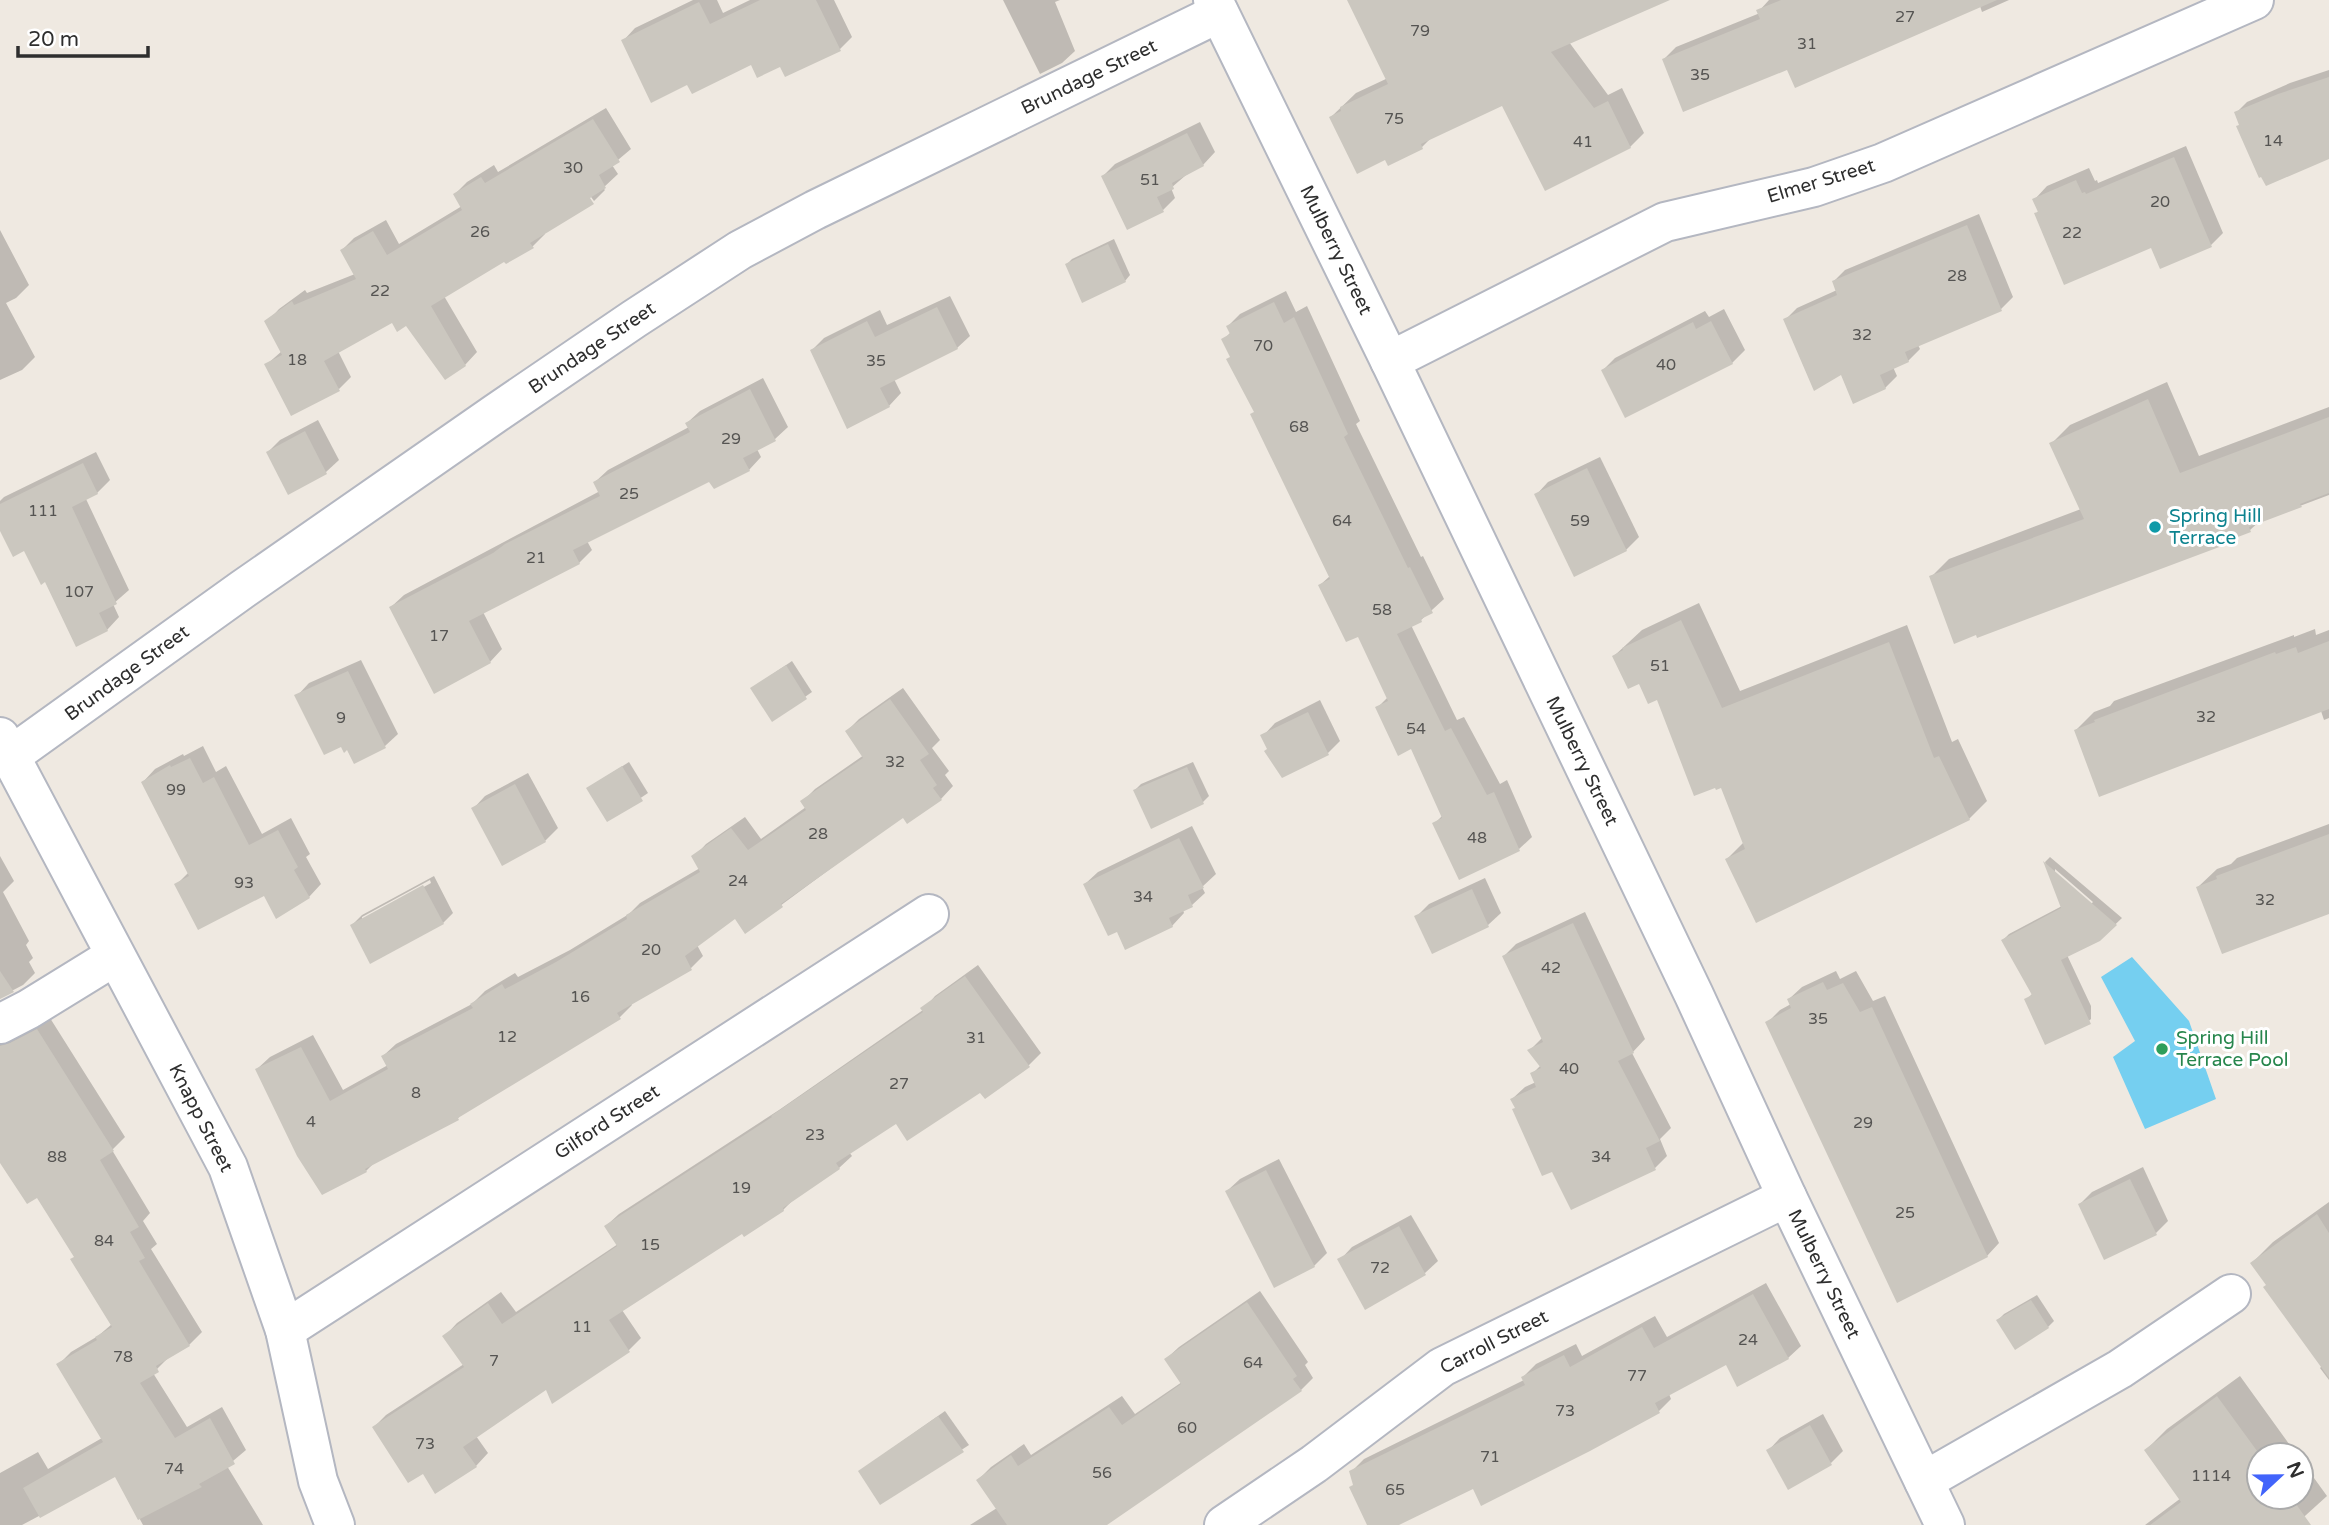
<svg xmlns="http://www.w3.org/2000/svg" width="2329" height="1525" font-family="'Varela Round',sans-serif">
  <rect width="100%" height="100%" fill="#efe9e1"/>
  <polygon fill="#75cff0" points="2132,957 2189,1021 2216,1099 2145,1129 2113,1057 2135,1041 2101,977"/>
  <g fill="#0003" fill-rule="evenodd">
    <polygon points="693,0 717,0 723,13 750,0 834,0 852,37 840,49 780,65 752,62 688,83 623,41 635,28"/>
    <polygon points="1003,0 1060,0 1055,2 1075,51 1062,63 1040,74"/>
    <polygon points="1353,0 1657,0 1569,42 1608,95 1622,88 1644,133 1630,147 1502,103 1432,137 1422,147 1386,158 1331,117 1356,93 1388,78"/>
    <polygon points="1769,0 2009,0 1982,12 1980,6 1788,68 1664,59 1676,47 1760,13 1759,11"/>
    <polygon points="2329,70 2329,116 2241,124 2236,113 2247,102 2290,83"/>
    <polygon points="606,108 631,149 612,165 618,174 603,188 605,190 594,201 586,190 590,202 593,203 544,232 545,234 532,247 505,260 444,296 477,352 465,365 407,324 393,321 338,351 351,377 339,389 266,365 282,351 267,322 279,309 305,290 307,293 355,274 342,250 354,238 386,220 399,244 462,206 455,194 467,182 494,165 498,172"/>
    <polygon points="1200,122 1215,152 1203,165 1186,175 1171,188 1175,198 1163,210 1103,176 1115,164"/>
    <polygon points="2186,146 2223,233 2211,245 2152,245 2036,214 2039,210 2035,199 2047,186 2089,168 2095,181 2097,180 2098,183"/>
    <polygon points="1979,214 2013,297 2001,309 1918,345 1920,349 1908,361 1893,367 1897,376 1885,388 1842,372 1785,320 1797,308 1837,290 1834,281 1845,270"/>
    <polygon points="0,230 29,285 16,298 6,303 35,357 22,370 0,380"/>
    <polygon points="1114,239 1130,275 1125,281 1067,264 1072,259"/>
    <polygon points="1286,291 1296,312 1307,306 1360,421 1356,424 1421,557 1423,556 1444,599 1421,620 1411,625 1457,720 1464,717 1500,784 1507,780 1532,837 1519,849 1434,824 1443,815 1412,747 1377,708 1388,697 1359,635 1320,585 1330,576 1223,340 1231,332 1228,326 1240,314"/>
    <polygon points="950,296 970,336 957,348 894,379 901,393 889,406 812,350 824,338 880,310 887,325"/>
    <polygon points="1724,309 1745,350 1732,363 1603,370 1615,358 1705,311 1709,317"/>
    <polygon points="763,378 788,427 775,439 757,449 761,457 749,470 710,479 587,541 592,550 579,563 483,612 502,649 490,662 391,607 404,595 600,491 595,482 608,470 689,427 687,423 700,411"/>
    <polygon points="2167,382 2199,456 2329,407 2329,495 2260,521 2250,530 2235,536 2229,542 1931,577 1949,559 2081,509 2052,443 2070,425"/>
    <polygon points="318,420 339,460 326,472 289,492 268,452 280,440"/>
    <polygon points="96,452 110,480 97,493 86,499 129,590 113,604 119,617 107,630 46,580 25,549 0,527 0,501 4,497"/>
    <polygon points="1600,457 1639,537 1626,550 1536,495 1548,482"/>
    <polygon points="1699,603 1740,691 1907,625 1952,742 1958,739 1987,801 1969,819 1727,859 1744,842 1722,786 1657,698 1614,656 1642,630"/>
    <polygon points="2315,629 2316,635 2329,630 2329,718 2324,720 2321,711 2076,730 2094,712 2110,706 2114,701 2294,635 2294,637"/>
    <polygon points="361,660 398,734 385,746 348,748 297,696 309,683"/>
    <polygon points="792,661 812,692 772,720 752,688"/>
    <polygon points="903,688 940,740 932,748 949,771 945,775 953,786 941,799 903,815 746,931 736,917 697,945 703,956 691,968 631,1003 632,1005 620,1017 464,1112 458,1118 376,1161 366,1171 257,1069 270,1057 313,1035 343,1090 388,1065 383,1056 396,1044 472,1004 485,991 515,973 518,977 570,950 629,914 640,903 700,868 694,857 706,844 745,817 761,839 806,807 802,802 815,789 864,755 847,731 859,719"/>
    <polygon points="1320,700 1340,741 1328,753 1269,748 1263,736 1275,723"/>
    <polygon points="203,746 216,772 226,766 262,834 291,818 310,854 306,857 321,884 309,897 176,885 189,872 143,782 155,769 183,754 184,756"/>
    <polygon points="629,762 648,793 608,820 588,788"/>
    <polygon points="1193,762 1209,796 1203,802 1135,790 1141,784"/>
    <polygon points="528,773 558,828 545,841 502,864 473,809 485,796"/>
    <polygon points="2329,824 2329,912 2198,887 2217,869 2231,864 2237,858"/>
    <polygon points="1192,826 1216,874 1202,887 1205,893 1192,905 1183,910 1184,913 1172,926 1085,884 1098,872"/>
    <polygon points="0,856 14,881 3,892 29,941 26,945 33,958 29,962 35,973 23,985 0,997"/>
    <path d="M2050,857L2122,918L2099,940L2067,955L2091,1006V1019L2084,1025L2026,1000L2033,993L2003,940L2009,934L2062,906L2045,862ZM2055,869L2093,902L2091,904L2055,874Z"/>
    <path d="M434,876L453,913L443,923L352,925L362,915ZM430,880L431,883L362,921V917Z"/>
    <polygon points="1485,878 1501,913 1488,925 1433,952 1416,917 1429,904"/>
    <polygon points="1585,912 1645,1039 1632,1053 1671,1128 1660,1139 1667,1156 1655,1168 1552,1169 1512,1099 1525,1087 1536,1082 1532,1074 1541,1065 1530,1050 1543,1037 1504,956 1516,944"/>
    <polygon points="978,965 1041,1053 1029,1065 985,1097 981,1091 896,1121 849,1152 852,1156 839,1168 794,1199 783,1210 742,1231 622,1310 641,1338 629,1350 553,1401 547,1387 476,1436 488,1453 476,1466 423,1471 374,1427 386,1415 464,1364 445,1336 457,1323 501,1292 516,1312 618,1244 606,1226 619,1214 779,1110 923,1010 935,996"/>
    <polygon points="1836,971 1840,979 1856,971 1873,1001 1885,996 1999,1243 1987,1256 1767,1023 1780,1010 1791,1004 1789,999 1802,987"/>
    <polygon points="50,1018 125,1137 112,1150 150,1213 143,1221 157,1244 151,1249 202,1332 189,1345 169,1357 153,1373 187,1427 222,1407 246,1450 227,1466 263,1525 143,1525 116,1475 22,1525 0,1525 0,1473 38,1452 48,1469 102,1438 58,1365 71,1352 98,1336 112,1324 75,1256 37,1196 0,1160 0,1030"/>
    <polygon points="1279,1159 1327,1253 1314,1266 1227,1191 1240,1179"/>
    <polygon points="2143,1167 2168,1221 2156,1233 2080,1204 2092,1192"/>
    <polygon points="2329,1202 2329,1380 2320,1368 2322,1366 2252,1263 2273,1242"/>
    <polygon points="1411,1215 1438,1261 1425,1273 1340,1260 1352,1247"/>
    <polygon points="1766,1283 1801,1346 1788,1358 1726,1363 1669,1394 1671,1399 1659,1411 1474,1487 1393,1525 1369,1525 1351,1472 1364,1459 1524,1380 1523,1377 1536,1364 1576,1344 1582,1356 1655,1316 1667,1337"/>
    <polygon points="1260,1291 1308,1362 1305,1365 1313,1378 1301,1390 1086,1525 970,1525 997,1508 978,1480 991,1467 1024,1444 1031,1455 1122,1396 1135,1414 1182,1382 1166,1359 1179,1347"/>
    <polygon points="2037,1295 2054,1321 2048,1327 1998,1320 2004,1314"/>
    <polygon points="2240,1376 2297,1455 2259,1455 2259,1497 2301,1497 2301,1460 2327,1496 2295,1525 2145,1525 2181,1498 2146,1450 2167,1429"/>
    <polygon points="945,1411 969,1445 880,1503 860,1471"/>
    <polygon points="1823,1414 1843,1451 1831,1463 1768,1451 1780,1438"/>
  </g>
  <g fill="#cbc7bf">
    <polygon points="760,0 816,0 841,51 785,77 780,67 757,78 751,65 692,94 687,85 651,103 621,40 699,2 710,24"/>
    <polygon points="1347,0 1670,0 1551,52 1594,108 1608,101 1631,148 1545,191 1502,106 1421,144 1423,149 1388,166 1385,160 1357,174 1329,117 1341,111 1340,107 1388,84"/>
    <polygon points="1781,0 1997,0 1795,88 1787,70 1683,112 1662,59 1760,19 1756,10"/>
    <polygon points="2329,77 2329,159 2266,186 2261,177 2259,178 2236,126 2239,125 2234,112 2278,94"/>
    <polygon points="593,119 620,162 599,175 606,188 590,198 594,204 530,243 534,248 506,264 504,262 431,306 466,366 445,380 406,326 397,332 392,323 324,361 340,391 291,416 264,364 282,355 264,321 292,301 294,305 356,279 340,250 373,231 387,255 462,210 453,194 481,177 485,183"/>
    <polygon points="1187,133 1204,166 1172,183 1174,189 1157,197 1164,212 1127,230 1101,176"/>
    <polygon points="2174,157 2212,247 2160,269 2151,248 2064,285 2034,213 2038,212 2032,199 2076,180 2082,193 2085,192 2086,194"/>
    <polygon points="1967,225 2002,311 1905,352 1909,362 1880,375 1886,389 1853,404 1841,375 1814,391 1783,319 1837,295 1832,281"/>
    <polygon points="1108,244 1126,282 1082,303 1065,264"/>
    <polygon points="1274,302 1284,323 1294,317 1348,434 1344,437 1408,568 1410,567 1433,613 1421,619 1422,622 1397,634 1445,731 1451,728 1487,795 1494,792 1520,851 1459,880 1432,823 1442,818 1411,749 1398,756 1375,707 1388,701 1358,637 1346,642 1318,585 1330,579 1250,414 1254,412 1226,359 1230,357 1221,339 1230,334 1226,326"/>
    <polygon points="937,307 958,349 880,388 890,407 847,429 810,350 867,321 875,337"/>
    <polygon points="1711,321 1733,364 1625,418 1601,370 1693,322 1696,329"/>
    <polygon points="750,389 776,441 743,458 750,471 714,489 709,482 573,550 580,564 469,621 491,663 434,694 389,607 493,553 505,544 600,496 593,482 690,432 685,423"/>
    <polygon points="2148,399 2180,473 2329,417 2329,493 2300,504 2302,507 2249,527 2251,532 2230,540 2230,543 1977,638 1976,635 1954,644 1929,576 2084,519 2049,443"/>
    <polygon points="305,431 327,474 288,495 266,452"/>
    <polygon points="83,463 98,494 72,507 117,604 99,613 108,631 76,647 45,582 41,585 24,551 13,557 0,531 0,504"/>
    <polygon points="1587,468 1627,551 1574,577 1534,494"/>
    <polygon points="1681,620 1722,708 1889,642 1934,758 1939,756 1970,820 1756,923 1725,859 1745,849 1721,788 1716,790 1715,788 1694,796 1657,700 1648,704 1639,684 1628,689 1612,656 1623,650 1622,648"/>
    <polygon points="2329,641 2329,709 2099,797 2074,730 2095,722 2094,720 2275,652 2276,654 2296,647 2298,653"/>
    <polygon points="786,665 807,699 772,722 750,688"/>
    <polygon points="348,671 386,748 354,764 347,750 344,753 341,747 324,755 294,695"/>
    <polygon points="890,699 929,754 920,760 937,785 933,788 942,800 907,824 903,818 781,904 783,907 745,934 735,919 685,956 692,970 617,1013 621,1019 458,1118 459,1120 365,1169 367,1172 322,1195 297,1156 255,1069 301,1047 330,1101 388,1069 381,1056 473,1008 470,1004 502,984 505,989 556,962 627,919 626,915 700,872 691,856 731,828 748,850 806,810 800,801 863,758 845,731"/>
    <polygon points="1308,712 1329,755 1282,778 1264,751 1267,749 1260,735"/>
    <polygon points="190,758 203,783 214,777 249,845 278,830 298,867 294,870 310,898 276,919 264,896 198,930 174,884 189,876 141,782 170,765 171,767"/>
    <polygon points="622,766 643,801 607,822 586,788"/>
    <polygon points="1187,767 1204,804 1151,829 1133,790"/>
    <polygon points="515,784 546,842 502,866 471,808"/>
    <polygon points="2329,834 2329,914 2222,954 2196,887 2217,879 2216,876"/>
    <polygon points="1179,838 1204,888 1188,895 1193,907 1169,918 1173,927 1125,950 1117,932 1108,936 1083,884"/>
    <polygon points="2043,861 2117,925 2100,941 2061,960 2091,1024 2045,1045 2024,999 2032,995 2001,940 2061,908"/>
    <polygon points="423,885 444,924 370,964 350,925"/>
    <polygon points="1472,889 1489,927 1432,954 1414,916"/>
    <polygon points="1573,923 1634,1053 1618,1061 1660,1141 1646,1148 1656,1170 1571,1210 1552,1172 1542,1176 1512,1109 1515,1108 1510,1099 1536,1087 1530,1073 1541,1068 1527,1050 1543,1042 1502,956"/>
    <polygon points="0,971 14,992 0,999"/>
    <polygon points="965,976 1030,1067 985,1099 980,1093 907,1141 896,1124 836,1163 840,1169 783,1208 784,1211 744,1237 742,1234 609,1320 630,1352 552,1404 546,1390 463,1447 477,1467 435,1494 423,1474 408,1483 372,1427 464,1367 442,1336 488,1303 502,1324 617,1246 604,1226 772,1117 771,1116 923,1012 920,1008"/>
    <polygon points="1823,982 1827,990 1843,983 1860,1012 1872,1007 1988,1257 1897,1303 1765,1022 1791,1008 1787,999"/>
    <polygon points="37,1029 114,1151 100,1160 139,1227 130,1232 145,1258 139,1261 190,1346 156,1366 159,1372 140,1383 175,1438 210,1418 235,1464 199,1484 202,1487 138,1520 115,1477 40,1518 23,1488 103,1442 56,1364 97,1340 95,1337 112,1327 70,1259 74,1257 37,1198 27,1204 0,1163 0,1046 10,1043"/>
    <polygon points="1266,1170 1315,1267 1274,1288 1225,1191"/>
    <polygon points="2130,1179 2157,1235 2104,1260 2078,1204"/>
    <polygon points="2317,1214 2329,1233 2329,1378 2263,1287 2266,1285 2250,1263"/>
    <polygon points="1399,1226 1426,1275 1365,1310 1337,1259"/>
    <polygon points="1753,1294 1789,1359 1737,1387 1726,1365 1655,1403 1660,1413 1590,1451 1481,1506 1473,1489 1399,1525 1367,1525 1349,1487 1353,1485 1349,1471 1525,1385 1521,1377 1564,1355 1570,1367 1642,1327 1654,1348"/>
    <polygon points="2031,1300 2049,1328 2015,1350 1996,1320"/>
    <polygon points="1247,1302 1297,1376 1293,1379 1302,1391 1107,1525 1007,1525 976,1480 1011,1455 1018,1466 1109,1407 1122,1425 1181,1384 1164,1359"/>
    <polygon points="2217,1396 2260,1455 2259,1497 2291,1497 2311,1525 2150,1525 2181,1502 2144,1450"/>
    <polygon points="938,1416 964,1452 880,1505 858,1471"/>
    <polygon points="1810,1425 1832,1465 1788,1490 1766,1450"/>
  </g>
  <g fill="none" stroke-linecap="round" stroke-linejoin="round">
    <defs>
      <g id="minor">
        <polyline points="1213,0 1390,361 1694,995 1787,1197 1945,1525"/>
        <polyline points="1390,361 1665,222 1814,187 1883,163 2254,0"/>
        <polyline points="0,737 228,1167 285,1330 318,1481 335,1525"/>
        <polyline points="9,757 243,589 496,413 634,319 740,250 815,210 1219,13"/>
        <polyline points="0,1024 29,1009 115,956"/>
        <polyline points="285,1330 929,914"/>
        <polyline points="1924,1481 2120,1369 2231,1294"/>
        <polyline points="1224,1525 1314,1464 1442,1367 1787,1197"/>
      </g>
    </defs>
    <use href="#minor" stroke="#b4b7c1" stroke-width="42"/>
    <use href="#minor" stroke="#fff" stroke-width="38"/>
  </g>
  <circle fill="#0f9aa8" stroke="#fff" stroke-width="2.5" cx="2155" cy="527" r="7"/>
  <circle fill="#2e9e5b" stroke="#fff" stroke-width="2.5" cx="2162" cy="1049" r="7"/>
  <g text-anchor="middle" dominant-baseline="central" stroke-width="6" stroke-linejoin="round" paint-order="stroke">
    <g font-size="16" fill="#555452">
      <text x="1905" y="17">27</text>
      <text x="1420" y="31">79</text>
      <text x="1807" y="44">31</text>
      <text x="1700" y="75">35</text>
      <text x="1394" y="119">75</text>
      <text x="2273" y="141">14</text>
      <text x="1583" y="142">41</text>
      <text x="573" y="168">30</text>
      <text x="1150" y="180">51</text>
      <text x="2160" y="202">20</text>
      <text x="480" y="232">26</text>
      <text x="2072" y="233">22</text>
      <text x="1957" y="276">28</text>
      <text x="380" y="291">22</text>
      <text x="1862" y="335">32</text>
      <text x="1263" y="346">70</text>
      <text x="297" y="360">18</text>
      <text x="876" y="361">35</text>
      <text x="1666" y="365">40</text>
      <text x="1299" y="427">68</text>
      <text x="731" y="439">29</text>
      <text x="629" y="494">25</text>
      <text x="43" y="511">111</text>
      <text x="1342" y="521">64</text>
      <text x="1580" y="521">59</text>
      <text x="536" y="558">21</text>
      <text x="79" y="592">107</text>
      <text x="1382" y="610">58</text>
      <text x="439" y="636">17</text>
      <text x="1660" y="666">51</text>
      <text x="2206" y="717">32</text>
      <text x="341" y="718">9</text>
      <text x="1416" y="729">54</text>
      <text x="895" y="762">32</text>
      <text x="176" y="790">99</text>
      <text x="818" y="834">28</text>
      <text x="1477" y="838">48</text>
      <text x="738" y="881">24</text>
      <text x="244" y="883">93</text>
      <text x="1143" y="897">34</text>
      <text x="2265" y="900">32</text>
      <text x="651" y="950">20</text>
      <text x="1551" y="968">42</text>
      <text x="580" y="997">16</text>
      <text x="1818" y="1019">35</text>
      <text x="507" y="1037">12</text>
      <text x="976" y="1038">31</text>
      <text x="1569" y="1069">40</text>
      <text x="899" y="1084">27</text>
      <text x="416" y="1093">8</text>
      <text x="311" y="1122">4</text>
      <text x="1863" y="1123">29</text>
      <text x="815" y="1135">23</text>
      <text x="57" y="1157">88</text>
      <text x="1601" y="1157">34</text>
      <text x="741" y="1188">19</text>
      <text x="1905" y="1213">25</text>
      <text x="104" y="1241">84</text>
      <text x="650" y="1245">15</text>
      <text x="1380" y="1268">72</text>
      <text x="582" y="1327">11</text>
      <text x="1748" y="1340">24</text>
      <text x="123" y="1357">78</text>
      <text x="494" y="1361">7</text>
      <text x="1253" y="1363">64</text>
      <text x="1637" y="1376">77</text>
      <text x="1565" y="1411">73</text>
      <text x="1187" y="1428">60</text>
      <text x="425" y="1444">73</text>
      <text x="1490" y="1457">71</text>
      <text x="174" y="1469">74</text>
      <text x="1102" y="1473">56</text>
      <text x="2211" y="1476">1114</text>
      <text x="1395" y="1490">65</text>
    </g>
    <g font-size="19" fill="#2e2e2e" stroke="#fff">
      <text transform="translate(1089 77) rotate(-26)">Brundage Street</text>
      <text transform="translate(1821 181) rotate(-17)">Elmer Street</text>
      <text transform="translate(1336 250) rotate(64)">Mulberry Street</text>
      <text transform="translate(592 348) rotate(-34)">Brundage Street</text>
      <text transform="translate(127 673) rotate(-36)">Brundage Street</text>
      <text transform="translate(1582 761) rotate(64)">Mulberry Street</text>
      <text transform="translate(201 1118) rotate(63)">Knapp Street</text>
      <text transform="translate(607 1122) rotate(-33)">Gilford Street</text>
      <text transform="translate(1824 1274) rotate(64)">Mulberry Street</text>
      <text transform="translate(1494 1342) rotate(-27)">Carroll Street</text>
    </g>
    <g font-size="19" fill="#0d838f" stroke="#fff" text-anchor="start">
      <text x="2169" y="516">Spring Hill<tspan x="2169" dy="22">Terrace</tspan></text>
    </g>
    <g font-size="19" fill="#27864d" stroke="#fff" text-anchor="start">
      <text x="2176" y="1038">Spring Hill<tspan x="2176" dy="22">Terrace Pool</tspan></text>
    </g>
  </g>
  <g transform="translate(2280 1476) rotate(68)"><circle r="33" fill="#ffffff" stroke="#ababab" stroke-width="2"/>
  <path d="M0-5L12 26L0 18L-12 26Z" fill="#4264fb"/>
  <text y="-10" font-size="19" font-weight="bold" text-anchor="middle" fill="#2e2e2e">N</text>
  </g>
  <path d="M18 46v10h130v-10" fill="none" stroke="#2e2e2e" stroke-width="3.5"/>
  <text x="28" y="46" font-size="21" fill="#2e2e2e" stroke="#ffffff" stroke-width="5" paint-order="stroke">20 m</text>
</svg>
